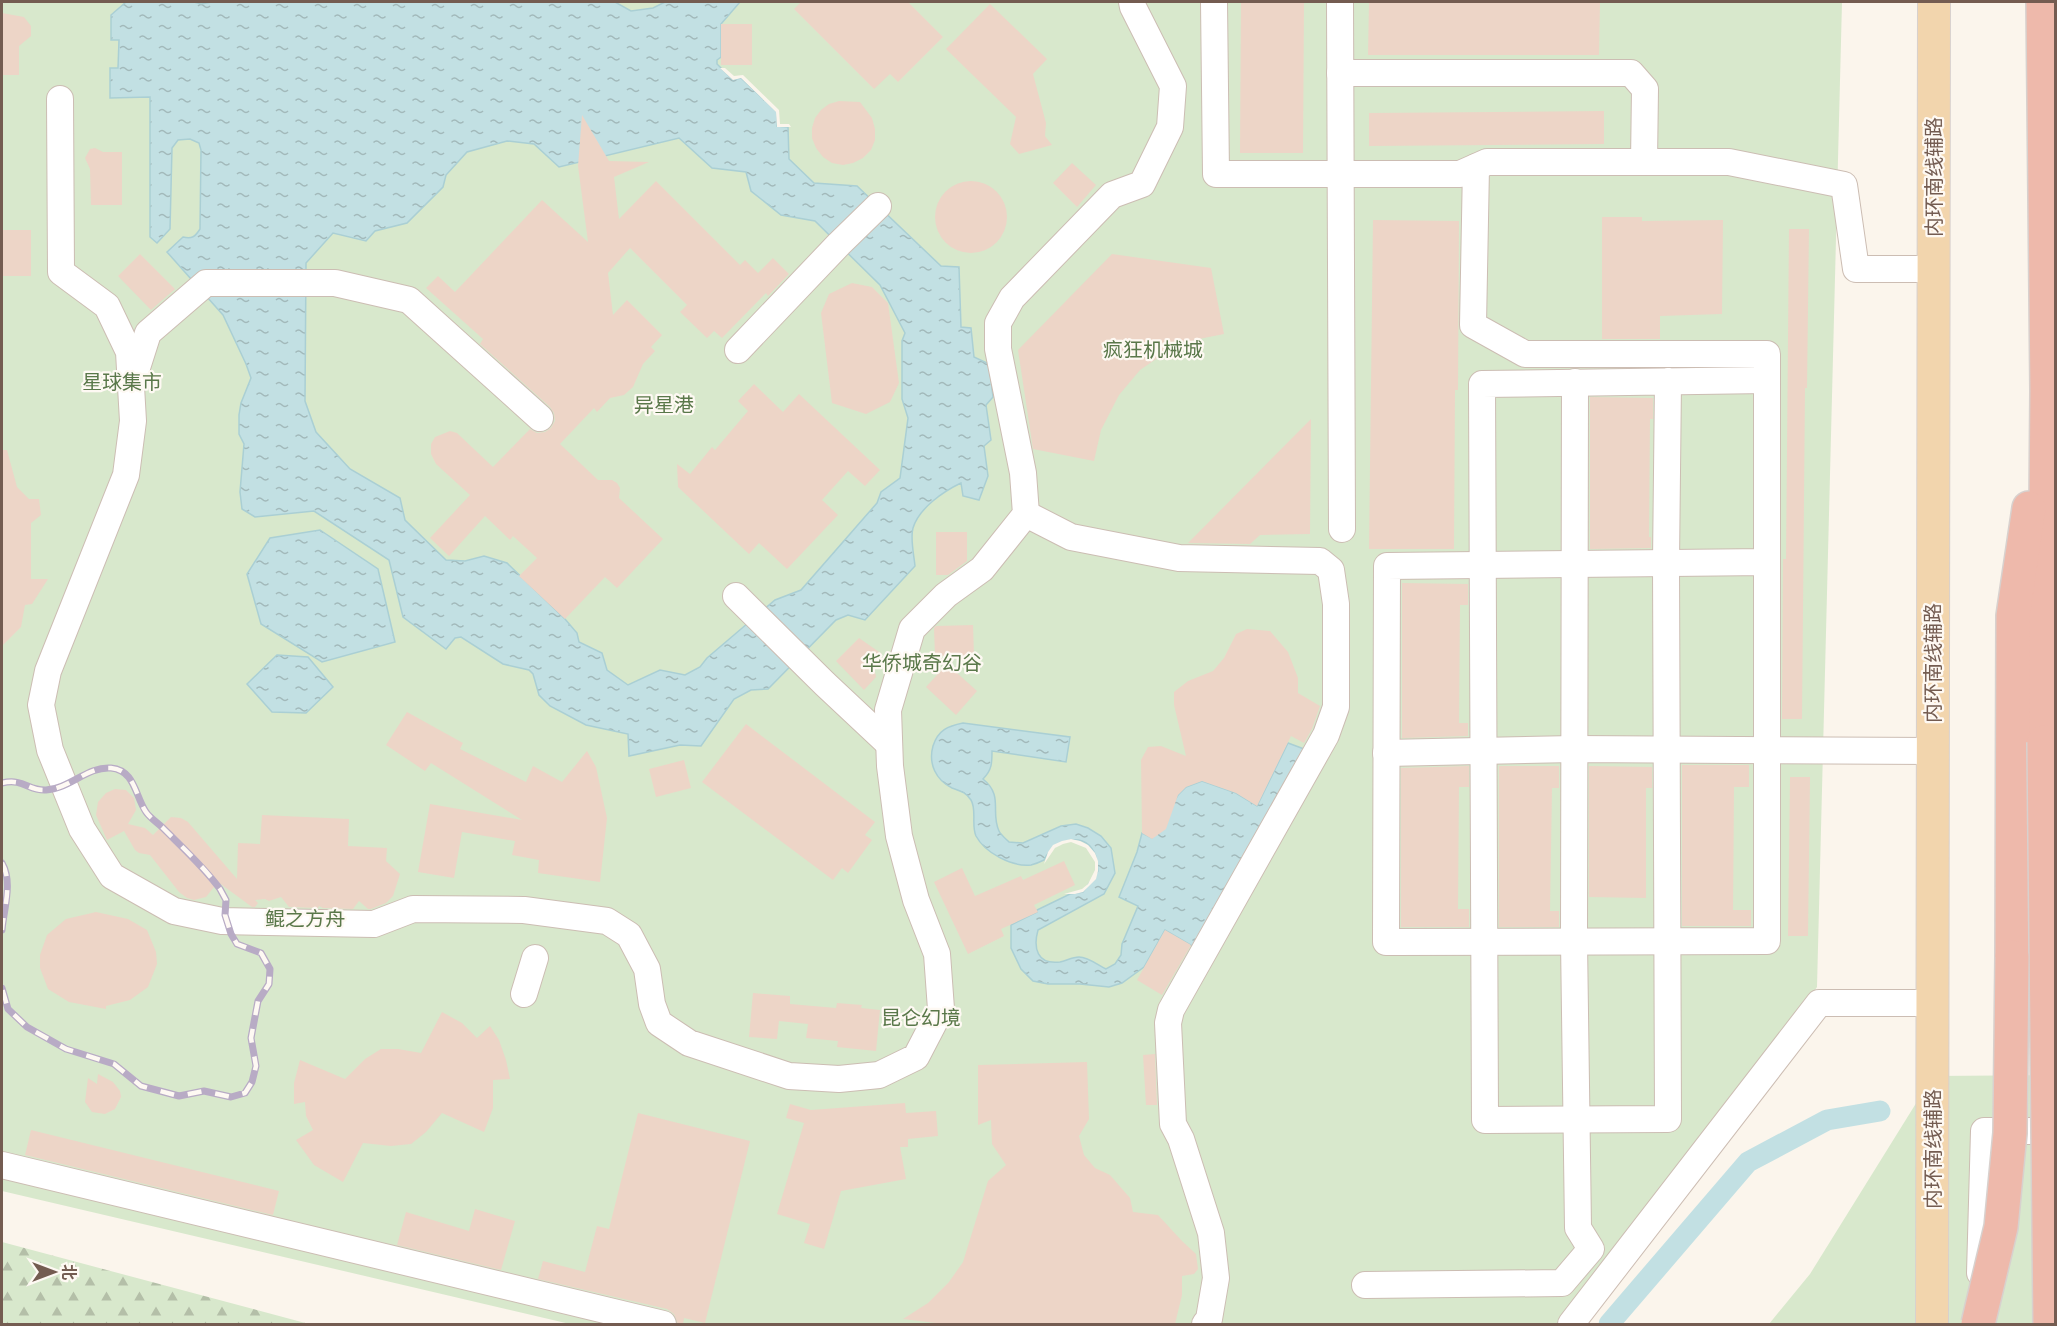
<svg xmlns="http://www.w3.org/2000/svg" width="2057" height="1326" font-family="Inter,'Noto Sans SC',sans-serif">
  <defs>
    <pattern id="forest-firs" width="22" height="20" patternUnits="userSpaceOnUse" patternTransform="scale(1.5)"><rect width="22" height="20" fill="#d8e8cc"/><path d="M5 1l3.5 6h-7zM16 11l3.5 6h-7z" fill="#b4bfa8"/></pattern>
    <pattern id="water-ripples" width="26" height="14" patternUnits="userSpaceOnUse" patternTransform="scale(1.5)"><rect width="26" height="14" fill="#c2e0e3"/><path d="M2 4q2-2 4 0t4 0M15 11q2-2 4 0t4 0" fill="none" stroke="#a2b9ba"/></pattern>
  </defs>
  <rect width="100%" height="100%" fill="#fbf5ec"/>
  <g fill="#d8e8cc">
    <polygon points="2,2 1842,2 1817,987 1587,1324 570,1324 2,1191"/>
    <polygon points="2055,1075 2055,1324 1769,1324 1810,1274 1933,1076"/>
  </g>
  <polygon fill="url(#forest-firs)" points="2,1242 309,1324 2,1324"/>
  <g fill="url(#water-ripples)" stroke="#aacfd4" stroke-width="1.5" fill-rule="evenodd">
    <path d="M126,2H194L201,4L212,2H615L631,11L653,8L665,2H740L721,24V57L717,60V64L733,80L741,78L777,112V126L788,127L789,159L814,183L857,186L941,266L959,267L961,327L971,328L974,357L989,364L993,397L986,405L991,440L984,446L988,476L979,500L963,496L961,483C944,491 919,508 913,528C910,538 914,555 915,566L865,620L848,615L836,620L768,689L751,690L734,699L701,746L680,745L629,756L628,734L586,725L550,706L539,695L533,674L529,670L503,664L461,637L455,638L446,649L403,617L389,560L314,511L255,517L242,509L240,492L244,444L239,434V415L241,403L251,378L246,364L223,315L167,252L183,237C192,239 195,237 200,229L201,150L199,143L190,139L178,140L172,148L170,229L157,243L150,237V97L110,98V68H118L119,40H111V15ZM679,138L712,168L746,172L751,191L781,215L815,221L880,285L905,333L902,341V399L908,418L900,478L881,492L877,503L801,590L775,600L707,658L700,667L685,675L660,670L628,685L607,670L602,653L579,642L577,633L565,619L507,563L484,556L465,561L446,560L405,520L400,498L350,469L316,432L305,401L306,263L333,233L366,241L375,231L407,223L443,187L446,175L467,152L507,141L534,144L559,167Z"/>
    <polygon points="320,530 378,569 395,642 322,662 261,624 247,574 270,538"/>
    <polygon points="277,655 308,657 333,687 306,713 272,712 247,684"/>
    <path d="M963,723L1070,737L1066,762L992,751C992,763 992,770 983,779C1004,796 990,812 999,831C1001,835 1006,839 1009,842L1023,843L1061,826L1076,824L1088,828L1101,836L1111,848L1115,873L1104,894L1038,930C1033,948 1037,965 1060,962C1066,961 1072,957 1079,957C1088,957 1098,965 1106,969L1115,964L1121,955L1122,944L1138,906L1119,897L1137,852L1142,833L1152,838L1178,795L1186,787L1202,781L1236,793L1257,806L1288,743L1304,749L1199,950L1165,930L1144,967L1122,983L1109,987L1080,984H1048L1033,981L1021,969L1011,948V925L1037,912V910L1070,894L1083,892L1098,871C1097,865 1097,857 1094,852C1082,829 1052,842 1044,860C1040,862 1035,864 1031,865C1012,867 985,853 976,836C971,825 977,810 971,800C966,792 960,791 952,788C936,780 928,764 933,746C938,730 948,726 963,723Z"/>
  </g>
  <g fill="#fbf5ec">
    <polygon points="720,68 725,68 734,76 743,75 779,110 780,124 789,124 791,127 777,127 776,112 741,78 733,80"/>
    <polygon points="1071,839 1080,841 1088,845 1095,853 1098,861 1098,871 1096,879 1083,892 1075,894 1064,894 1082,889 1088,884 1095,870 1095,862 1086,848 1071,842 1063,844 1055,848 1044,864 1048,852 1053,845 1062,841"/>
  </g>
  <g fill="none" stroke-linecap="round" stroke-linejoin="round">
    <polyline stroke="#c2e0e3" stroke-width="21" points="1609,1324 1748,1162 1827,1120 1880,1111"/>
  </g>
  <g fill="#edd5c7">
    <polygon points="801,2 908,2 943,37 898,82 890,74 874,89 794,9"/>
    <polygon points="1241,2 1304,2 1303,153 1240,153"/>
    <polygon points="1369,2 1600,2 1599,55 1368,55"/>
    <polygon points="990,4 1047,59 1033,74 1046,123 1045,136 1052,145 1019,154 1010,144 1016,117 946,49"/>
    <polygon points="2,13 24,17 31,26 31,36 19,46 19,75 2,75"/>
    <rect x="721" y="24" width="31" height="41"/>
    <polygon points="839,101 860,102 872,118 875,129 875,140 871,150 863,158 853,163 843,165 832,163 823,157 816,148 812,138 812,128 815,118 821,110 829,104"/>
    <polygon points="1604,111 1604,144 1369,146 1369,113"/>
    <polygon points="582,115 609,161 649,162 614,177 619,219 656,181 740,265 745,260 758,273 773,258 789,274 768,296 766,293 722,338 714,331 707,338 680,312 687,305 630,248 608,273 613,315 627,300 662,335 651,347 655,351 643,364 633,387 624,395 610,398 597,412 594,408 560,444 598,480 612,480 617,483 620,488 619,498 663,539 617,588 605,577 565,619 519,576 537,558 513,536 510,540 485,516 449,556 430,538 470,495 436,464 431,454 431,444 435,437 450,431 457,433 493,467 530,429 537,433 545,432 551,428 555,421 554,413 550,407 480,344 483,339 426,288 438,276 455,292 542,200 588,242 578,166"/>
    <polygon points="95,148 103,152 122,152 122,205 91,205 90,169 85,158 90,149"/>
    <polygon points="1072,163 1096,185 1077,207 1053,183"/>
    <circle cx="971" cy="217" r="36"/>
    <polygon points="1602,217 1642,217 1642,221 1723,220 1722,314 1660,316 1660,339 1602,339"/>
    <polygon points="1373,220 1459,221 1458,390 1455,390 1454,549 1369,549"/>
    <polygon points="1789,229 1809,229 1807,388 1805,388 1802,719 1782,719 1783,559 1786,559"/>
    <rect x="2" y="230" width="29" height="46"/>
    <polygon points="140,254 175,289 151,310 118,276"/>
    <polygon points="1112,254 1211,268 1224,334 1194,340 1165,353 1140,370 1119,395 1101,430 1094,461 1033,449 1018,350"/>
    <polygon points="852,283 872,287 888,303 899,383 890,402 866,414 832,403 821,313 829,294"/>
    <polygon points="754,384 783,412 799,394 880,470 865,486 848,471 822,500 838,515 787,569 759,543 749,554 678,487 677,464 690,474 712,447 715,450 748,411 738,401"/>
    <polygon points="1590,397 1653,398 1653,419 1650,419 1649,537 1651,537 1651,548 1590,549"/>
    <polygon points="1311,419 1310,534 1260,535 1250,544 1188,543"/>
    <polygon points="2,450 7,450 17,487 29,499 39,499 41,515 31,523 31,579 48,579 32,604 25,605 21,627 2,646"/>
    <polygon points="936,532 967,532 967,561 948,575 936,575"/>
    <polygon points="1402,583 1468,584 1468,605 1460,605 1459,723 1468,723 1468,736 1402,738"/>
    <polygon points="973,625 974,656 935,656 934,628 936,626"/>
    <polygon points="1247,629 1270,631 1288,652 1298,678 1298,693 1320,706 1312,729 1304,743 1291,736 1257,806 1236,793 1202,781 1186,787 1178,795 1166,829 1152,839 1142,833 1141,760 1148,747 1161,746 1186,756 1174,705 1174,692 1188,681 1213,671 1224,658 1236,634"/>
    <polygon points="859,638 882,654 874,667 876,677 864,690 836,661"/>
    <polygon points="947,664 977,691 956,715 926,687"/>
    <polygon points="407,712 463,743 460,749 526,782 533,766 562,782 587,751 596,767 607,818 600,882 538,873 539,860 512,855 515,841 462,832 454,878 418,872 430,804 522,820 431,763 425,771 386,745"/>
    <polygon points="746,724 875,822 865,835 872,840 848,873 842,868 833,880 702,782"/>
    <polygon points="684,760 691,788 656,797 649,769"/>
    <polygon points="1682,765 1749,765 1749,787 1734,787 1733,910 1751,910 1751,926 1682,926"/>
    <polygon points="1469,766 1469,787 1459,787 1458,909 1469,909 1469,927 1401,927 1401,768"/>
    <polygon points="1499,766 1559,766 1559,788 1552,788 1550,911 1559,911 1559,927 1499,927"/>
    <polygon points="1589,766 1652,767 1652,788 1646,788 1646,898 1589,897"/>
    <polygon points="1790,777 1810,777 1808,936 1788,936"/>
    <polygon points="115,789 126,790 134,798 136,810 128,824 145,828 153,835 171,817 181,818 188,822 237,879 238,843 260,844 262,815 349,819 348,846 387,848 386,861 400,874 393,896 386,903 371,909 368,909 359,901 353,909 323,908 319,906 318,908 289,907 281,897 269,901 265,899 255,900 258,903 255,907 252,907 218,882 206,897 194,900 187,898 179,892 150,855 139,853 135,850 124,831 107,840 96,815 98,802 106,793"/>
    <polygon points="1064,861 1075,885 1034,905 1038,912 1001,929 1004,936 968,954 934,882 962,868 975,896 1021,876 1023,880"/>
    <polygon points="96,912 128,919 147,930 156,952 157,964 148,987 130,1000 106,1006 106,1009 69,1002 48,989 40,968 40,955 47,935 66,919"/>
    <polygon points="1165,930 1191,945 1162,995 1137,980"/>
    <polygon points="753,993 790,996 790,1004 836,1008 837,1003 862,1005 861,1008 880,1010 876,1051 837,1047 838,1041 806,1038 808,1024 779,1021 777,1039 749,1037"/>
    <polygon points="442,1012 462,1023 477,1038 490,1026 499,1040 506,1060 510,1079 493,1080 493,1108 484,1132 442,1113 426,1132 411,1144 391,1146 363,1143 343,1182 314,1165 296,1140 313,1130 306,1116 305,1102 294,1104 294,1083 300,1060 345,1079 365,1059 381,1049 398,1049 421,1053"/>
    <polygon points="1155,1054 1157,1105 1146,1105 1143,1055"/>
    <polygon points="1087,1062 1089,1119 1079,1136 1084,1155 1095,1168 1110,1175 1130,1198 1133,1212 1158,1215 1182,1241 1196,1254 1198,1269 1194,1274 1182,1276 1182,1295 1175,1324 944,1324 903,1319 928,1303 949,1282 963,1262 988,1181 1006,1165 992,1144 991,1120 978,1125 978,1065"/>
    <polygon points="98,1074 113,1082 120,1091 121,1097 115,1109 105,1114 92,1112 85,1102 88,1078 97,1084"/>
    <polygon points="905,1103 906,1113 936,1111 938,1136 908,1139 908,1147 900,1147 906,1179 841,1191 824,1249 804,1243 810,1224 777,1214 804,1123 786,1118 790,1104 811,1110"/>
    <polygon points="638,1113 750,1141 705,1323 684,1318 683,1324 678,1324 674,1314 667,1309 538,1279 543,1261 585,1272 597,1226 609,1229"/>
    <polygon points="31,1130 279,1191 273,1215 25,1155"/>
    <polygon points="475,1209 515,1221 501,1270 397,1245 406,1212 469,1231"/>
  </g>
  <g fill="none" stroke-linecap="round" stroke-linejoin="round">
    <defs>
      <g id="minor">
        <polyline points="1214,2 1216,174 1460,174 1487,162 1729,162 1844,185 1856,269 1934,269"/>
        <polyline points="1340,2 1342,529"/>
        <polyline points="1340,73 1631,73 1645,89 1644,162"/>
        <polyline points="60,99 61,272 107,306 129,352 133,421 126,475 48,671 41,705 50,750 82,829 112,876 174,911 222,921 374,924 413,909 524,910 607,921 629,935 647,969 652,1004 659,1023 689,1043 789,1076 839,1079 879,1075 916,1057 941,1009 937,954 916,900 899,836 890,766 888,710 912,629 946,595 982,569 1026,514 1023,473 998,349 998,323 1012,298 1112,195 1142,184 1170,127 1173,86 1133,7 1132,2"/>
        <polyline points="1476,167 1473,325 1525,354 1767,354 1767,941 1386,942 1387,566 1767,562"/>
        <polyline points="738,350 839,244 878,206"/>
        <polyline points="134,377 148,333 206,283 335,283 409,300 540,418"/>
        <polyline points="1668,381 1666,563 1668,1119 1485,1120 1482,384 1767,380"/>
        <polyline points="1026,514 1071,537 1179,558 1320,561 1331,570 1336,604 1336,707 1326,735 1171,1010 1168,1023 1173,1124 1181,1139 1211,1233 1216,1278 1209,1319 1205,1324"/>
        <polyline points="736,596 825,684 889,744"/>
        <polyline points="1386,753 1574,749 1933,751"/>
        <polyline points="524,994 535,958"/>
        <polyline points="2,1165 663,1324"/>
        <polyline points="1980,1273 1984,1131 2056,1131"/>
        <polyline points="1365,1285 1562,1283 1591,1249 1578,1228 1574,941 1575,382"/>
        <polyline points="1571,1324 1819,1003 1933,1003"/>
      </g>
      <polyline id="major" points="1932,1324 1934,2"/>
      <g id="highway">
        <polyline points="2043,2 2047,391 2044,742"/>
        <polyline points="2012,957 2013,616 2029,508"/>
      </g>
    </defs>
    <use href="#minor" stroke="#ccbdb3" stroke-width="28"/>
    <use href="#major" stroke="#d8d1ce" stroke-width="34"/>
    <use href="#highway" stroke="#d8d1ce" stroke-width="36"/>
    <use href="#minor" stroke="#fff" stroke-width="26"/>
    <use href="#major" stroke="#f2d5ad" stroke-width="32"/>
    <use href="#highway" stroke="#eeb9ab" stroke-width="33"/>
    <defs>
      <g id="rail">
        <path d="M2,783C24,778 28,791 46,790C69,789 88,766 111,768C135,770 135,796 146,812C150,818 158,823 163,828C181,846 205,868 220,889L226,900L225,915L231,934L237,944L261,953L270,969L269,984L258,1001L251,1038L256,1066L252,1082L245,1093L231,1097L204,1091L179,1096L141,1086L114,1064L66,1049L27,1027L8,1009L2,988"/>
        <path d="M2,863C13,882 4,908 2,930"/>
      </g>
    </defs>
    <use href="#rail" stroke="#b8abc5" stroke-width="7"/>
    <use href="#rail" stroke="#fef9f3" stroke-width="4.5" stroke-dasharray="14" stroke-linecap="butt"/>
    <defs>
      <g id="highway-bridge">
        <polyline points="2044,742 2050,1324"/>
        <polyline points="1978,1324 2001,1227 2010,1133 2012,957"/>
      </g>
    </defs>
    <use href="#highway-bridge" stroke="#d8d1ce" stroke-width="36" stroke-linecap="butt"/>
    <use href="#highway-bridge" stroke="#eeb9ab" stroke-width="33"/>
  </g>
  <g text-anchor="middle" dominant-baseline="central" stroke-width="4.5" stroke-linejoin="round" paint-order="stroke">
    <g font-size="20" fill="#745c51" stroke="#fef9f3">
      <text transform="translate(1934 177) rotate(-90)">内环南线辅路</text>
      <text transform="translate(1933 663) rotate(-90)">内环南线辅路</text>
      <text transform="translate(1933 1149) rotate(-90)">内环南线辅路</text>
    </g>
    <g font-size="20" fill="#5a784a" stroke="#fef9f3">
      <text x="1153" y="350">疯狂机械城</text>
      <text x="122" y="382">星球集市</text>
      <text x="664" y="405">异星港</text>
      <text x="922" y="663">华侨城奇幻谷</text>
      <text x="305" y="919">鲲之方舟</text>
      <text x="921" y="1018">昆仑幻境</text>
    </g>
  </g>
  <rect width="2057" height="1326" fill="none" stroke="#745c51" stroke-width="6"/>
  <g transform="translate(54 1272) rotate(90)" stroke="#fef9f3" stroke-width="4.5" paint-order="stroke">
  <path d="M0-4.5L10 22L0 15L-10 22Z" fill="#745c51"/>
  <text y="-9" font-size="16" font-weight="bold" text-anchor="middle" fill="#745c51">北</text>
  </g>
</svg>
